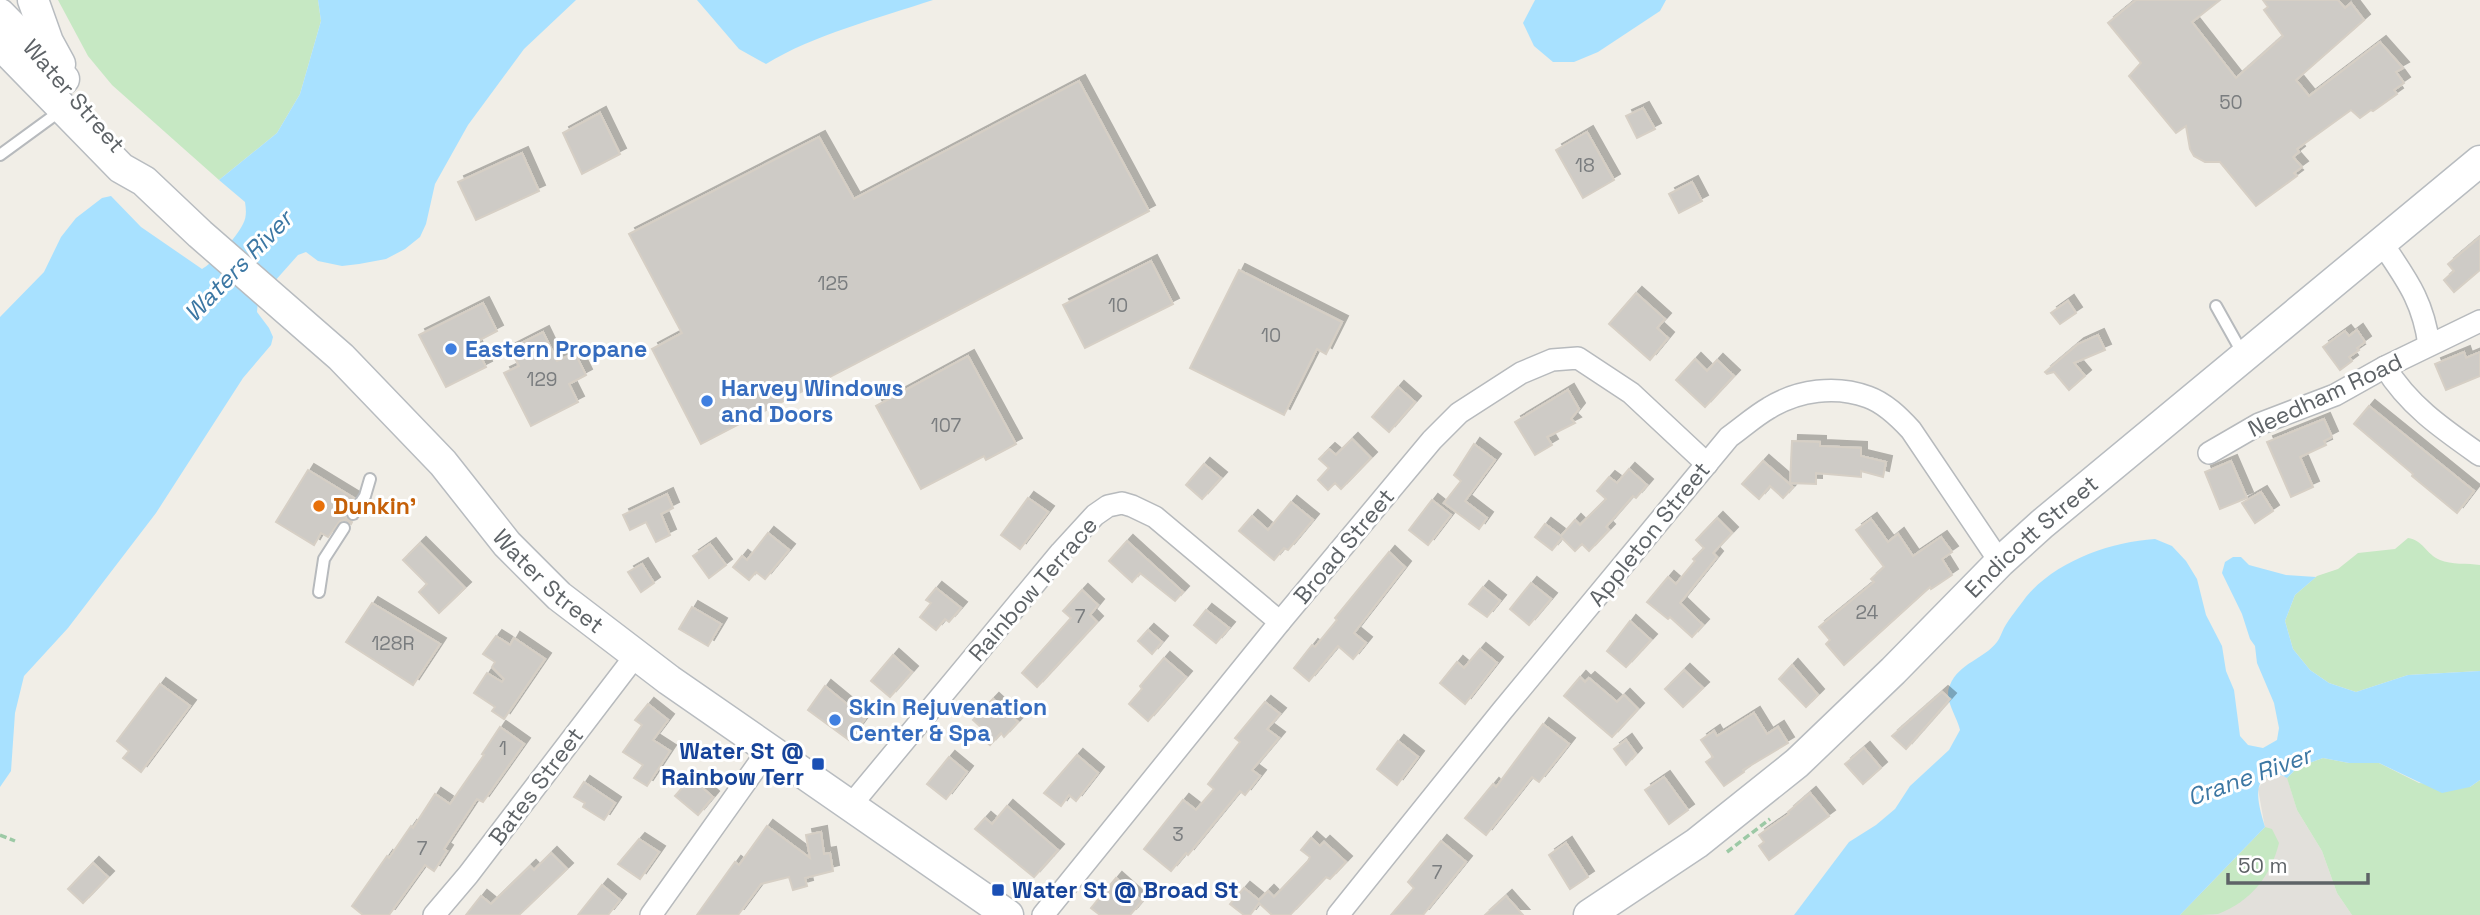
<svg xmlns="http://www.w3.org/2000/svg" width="2480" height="915" font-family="'Space Grotesk',sans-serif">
  <defs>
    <filter id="shadow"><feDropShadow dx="6" dy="-6" stdDeviation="0" flood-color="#0004"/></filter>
  </defs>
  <rect width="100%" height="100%" fill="#f1eee7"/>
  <polygon fill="#e2e0db" points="2274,774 2287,777 2297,810 2322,851 2337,893 2352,915 2180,915 2265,828 2258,789 2266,777"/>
  <g fill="#c6e8c3">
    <polygon points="58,0 318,0 321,21 300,94 277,133 219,180 112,85 88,56"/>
    <path d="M2408,538C2423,540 2426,554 2440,560C2451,565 2468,563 2480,565V671L2408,675L2356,692L2329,683L2310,670L2293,649L2285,621L2295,595L2317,576L2338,569L2358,553L2395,549Z"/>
    <polygon points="2323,758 2349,763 2379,763 2419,783 2470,787 2480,780 2480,915 2352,915 2337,893 2322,851 2297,810 2287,778 2298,767"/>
    <path d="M2265,827L2272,829L2279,843C2271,876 2250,902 2218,914C2208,915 2191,915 2180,915Z"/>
  </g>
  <g fill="#a8e1ff">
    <path d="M318,0H576L524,49L468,125L435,184L426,224L420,237L405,249L386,259L359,264L342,266L318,261L306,252L298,255L258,300L257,312L269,328L273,337L271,345L243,378L156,513L68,628L24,676L15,713L11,771L0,787V317L44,272L61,237L76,218L102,198L111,196L141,227L202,269C214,262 237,237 243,224C247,217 246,209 245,202L219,180L277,133L300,94L321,21Z"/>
    <path d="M697,0H933C879,18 813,35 766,64L739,49Z"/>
    <polygon points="1535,0 1666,0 1660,11 1598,52 1574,62 1553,62 1534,46 1523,23"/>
    <path d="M2155,539L2172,546L2186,561L2197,579L2206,615L2222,646L2226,671L2234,690L2240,736L2248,745L2263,748L2277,740L2279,728L2274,703L2257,663L2255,646L2250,639L2242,614L2222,573L2225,562L2233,557H2241L2249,565L2286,575L2316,577L2295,595L2285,621L2293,649L2310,670L2329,683L2356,692L2408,675L2480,671V780L2470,787L2442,793L2379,763H2349L2323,758L2298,767L2287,778C2282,775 2277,773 2271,775C2249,780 2261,813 2265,827L2180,915H1794L1849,842L1876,825L1895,809L1910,786L1949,750L1960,730C1957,716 1943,699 1950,685C1959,663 1984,659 1997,642C2000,638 2002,632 2004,628C2010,617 2019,607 2026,597C2056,561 2110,542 2155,539Z"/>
  </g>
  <g fill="#cecbc6" stroke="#d6cfc5" stroke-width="2" filter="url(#shadow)">
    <polygon points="2136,0 2220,0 2192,22 2236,78 2283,36 2264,10 2268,7 2263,0 2338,0 2345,8 2351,3 2364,20 2296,80 2309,96 2380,42 2403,68 2396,72 2404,83 2394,90 2397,94 2373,111 2371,110 2360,118 2351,110 2297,149 2299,152 2293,157 2302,167 2294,173 2297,176 2256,206 2220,162 2205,162 2194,156 2190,149 2186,126 2176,133 2129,76 2141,63 2108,23"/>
    <polygon points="1079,81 1149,211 701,444 652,349 682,333 629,234 819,137 854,199"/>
    <polygon points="1643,108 1655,129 1637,138 1626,116"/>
    <polygon points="600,113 620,154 582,174 563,133"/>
    <polygon points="1587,132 1614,180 1583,198 1556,150"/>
    <polygon points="522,153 539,191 476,220 458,182"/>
    <polygon points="1692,182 1702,201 1679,213 1669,194"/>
    <polygon points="2480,237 2480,270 2454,292 2444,280 2454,271 2448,264"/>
    <polygon points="1151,261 1173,304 1085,348 1063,305"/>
    <polygon points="1239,270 1342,322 1326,354 1317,349 1284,415 1190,368"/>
    <polygon points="1636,293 1665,319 1657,328 1668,338 1650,360 1609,324"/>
    <polygon points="2068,301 2076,313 2060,324 2051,313"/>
    <polygon points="483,303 497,331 474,343 486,367 446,387 419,335"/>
    <polygon points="2357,330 2365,342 2357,348 2359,350 2349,357 2352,361 2340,370 2323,347 2345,331 2349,336"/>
    <polygon points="543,332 557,361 575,353 586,375 569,384 578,402 531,426 504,373 519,366 510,349"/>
    <polygon points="2098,335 2105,350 2074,363 2085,376 2069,390 2054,372 2047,374 2045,372 2078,344"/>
    <polygon points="2464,352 2466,358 2480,352 2480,376 2446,390 2435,364"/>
    <polygon points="968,356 1016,444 986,460 984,456 921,489 876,406"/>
    <polygon points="1695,359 1707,371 1717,360 1734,376 1705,407 1676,380"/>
    <polygon points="1398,387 1415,402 1389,432 1372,417"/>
    <polygon points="1568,390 1579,409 1571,419 1575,423 1547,437 1552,445 1535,455 1515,422"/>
    <polygon points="2369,406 2474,491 2457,513 2412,476 2413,474 2354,424"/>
    <polygon points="2324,419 2332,437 2324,441 2326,445 2300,457 2313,487 2291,497 2267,442"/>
    <polygon points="1352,439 1371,458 1341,489 1335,483 1328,490 1318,480 1329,468 1319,459 1329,449 1336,455"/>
    <polygon points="1792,441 1820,442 1820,446 1861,448 1861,456 1886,462 1883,477 1861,471 1861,477 1816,473 1816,484 1790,483"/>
    <polygon points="1474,444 1495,460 1465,501 1487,518 1479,529 1444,503 1461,481 1454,475"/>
    <polygon points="1763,461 1793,487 1783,498 1770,486 1759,499 1742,484"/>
    <polygon points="2231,461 2247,498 2220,509 2205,472"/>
    <polygon points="1204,464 1221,478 1202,499 1186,485"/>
    <polygon points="1629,469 1647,485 1636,498 1633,496 1606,527 1609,530 1589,551 1582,544 1575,551 1562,538 1552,550 1535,537 1545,524 1561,536 1575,520 1580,525 1606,499 1597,491 1609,477 1617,483"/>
    <polygon points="308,470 354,498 345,513 346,518 352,522 351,524 345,520 340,521 328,537 321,533 314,545 276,522"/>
    <polygon points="2261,492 2273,511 2255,523 2242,503"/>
    <polygon points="667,494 673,508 661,514 670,535 656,542 646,522 630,530 623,515"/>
    <polygon points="1028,498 1048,512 1020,549 1001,535"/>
    <polygon points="1432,500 1451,515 1428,545 1409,530"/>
    <polygon points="1291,502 1313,520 1288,550 1284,548 1274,560 1239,531 1252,516 1268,530"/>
    <polygon points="1717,518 1732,533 1713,553 1717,557 1680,603 1703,625 1692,637 1670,617 1668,619 1647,602 1668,577 1676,584 1695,561 1693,559 1704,548 1696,540"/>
    <polygon points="1871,519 1888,542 1898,534 1913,556 1941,537 1952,552 1942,559 1952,575 1931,589 1930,587 1844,665 1826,644 1830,640 1819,627 1874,582 1871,579 1884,567 1856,530"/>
    <polygon points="768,533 789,550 765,579 756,572 749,580 733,567 742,556 747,560"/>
    <polygon points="1127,541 1183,592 1175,601 1140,573 1132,582 1109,561"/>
    <polygon points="420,543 465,588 439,613 419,592 427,584 403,560"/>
    <polygon points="710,544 726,565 709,578 693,556"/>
    <polygon points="1389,552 1405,567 1354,633 1366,643 1353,659 1338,646 1309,681 1294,668 1312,645 1315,647 1337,620 1335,618"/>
    <polygon points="642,564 654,583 641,592 628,572"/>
    <polygon points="1531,583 1551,599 1529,625 1510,609"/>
    <polygon points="1483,587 1500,601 1487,617 1469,604"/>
    <polygon points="936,588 961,608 949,622 945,619 936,630 920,617 931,603 926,600"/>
    <polygon points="1082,590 1098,605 1090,615 1097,622 1037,687 1022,673 1071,618 1063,611"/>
    <polygon points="372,603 440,644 413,685 346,642"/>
    <polygon points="692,607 721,624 708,646 679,629"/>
    <polygon points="1206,610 1229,628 1216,643 1194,625"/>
    <polygon points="1630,621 1651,640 1626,667 1607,651"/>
    <polygon points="1148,630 1162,642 1152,654 1138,641"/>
    <polygon points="496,636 510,645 514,638 545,659 504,719 492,711 495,707 474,693 487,673 502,682 504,679 492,667 495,662 483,654"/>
    <polygon points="1480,649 1497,663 1465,704 1440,683 1457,662 1464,668"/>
    <polygon points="893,655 912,672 890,697 871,681"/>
    <polygon points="1164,658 1186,677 1148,721 1129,704 1142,689 1140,686"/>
    <polygon points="1792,665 1818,695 1806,707 1779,679"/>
    <polygon points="1684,670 1703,688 1683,707 1665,689"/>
    <polygon points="1580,677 1585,682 1589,678 1617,702 1624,695 1638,709 1612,737 1564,696"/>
    <polygon points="160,684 190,706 141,772 123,758 129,751 117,741"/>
    <polygon points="825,686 865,719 849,740 808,710"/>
    <polygon points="1942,692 1950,699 1906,749 1892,736"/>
    <polygon points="993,699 1018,722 1004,737 1001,733 990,745 979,735 984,730 973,720"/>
    <polygon points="1265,702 1280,714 1267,729 1279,738 1252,770 1260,776 1245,795 1240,791 1188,855 1186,853 1171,871 1144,849 1183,800 1196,810 1214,789 1208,784 1240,742 1235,738"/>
    <polygon points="648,704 668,720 653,740 670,751 647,786 634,778 643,765 623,752 642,725 635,720"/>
    <polygon points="1754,713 1767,734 1778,727 1788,743 1743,770 1744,772 1724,786 1706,762 1713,757 1701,740 1714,731 1717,736"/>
    <polygon points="1543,724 1569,744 1539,782 1532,777 1486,835 1465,818 1493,784 1496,787"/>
    <polygon points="500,727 524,744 483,802 477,799 444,849 447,851 434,871 425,865 389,915 363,915 352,906 387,856 389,858 411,826 413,828 435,794 450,804 484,755 482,754"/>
    <polygon points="1626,740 1636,754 1626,765 1614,749"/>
    <polygon points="1398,741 1418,757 1397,785 1377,769"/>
    <polygon points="1864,748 1881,768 1863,784 1845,764"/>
    <polygon points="1077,755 1098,773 1076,801 1069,795 1061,806 1044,793"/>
    <polygon points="949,757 967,772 946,799 927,784"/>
    <polygon points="1664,777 1688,810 1669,824 1645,790"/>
    <polygon points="691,778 713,797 698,815 675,796"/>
    <polygon points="584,782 615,803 604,820 583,807 585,803 574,797"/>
    <polygon points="1810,793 1829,816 1769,860 1759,846 1764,842 1759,835 1789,814 1788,812"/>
    <polygon points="1007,806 1058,850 1034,877 975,829 985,818 992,824"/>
    <polygon points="767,826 810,858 806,835 821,832 824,854 830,853 833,871 805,878 807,886 793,890 789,877 761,884 738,915 697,915 735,862 739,865"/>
    <polygon points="1311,838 1320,846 1324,842 1346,862 1330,879 1326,877 1290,915 1272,915 1259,903 1250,915 1244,915 1230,904 1244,888 1259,900 1268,891 1274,897 1308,861 1310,857 1301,850"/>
    <polygon points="639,839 659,852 640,879 618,864"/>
    <polygon points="1441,841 1466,862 1423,915 1391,915 1414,888 1408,882"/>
    <polygon points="1566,843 1588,877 1570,889 1549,855"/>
    <polygon points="551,853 567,869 519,915 466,915 481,896 491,904 530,866 534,870"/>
    <polygon points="93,863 108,877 83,903 68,889"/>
    <polygon points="1116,878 1142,901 1130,915 1100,915 1091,908"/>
    <polygon points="602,885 620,900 608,915 578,915"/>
    <polygon points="1506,896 1523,915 1485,915"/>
  </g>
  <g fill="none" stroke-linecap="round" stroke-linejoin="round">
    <defs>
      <g id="lane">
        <polyline points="0,155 63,109"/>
        <polyline points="2216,306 2244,356"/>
        <polyline points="353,514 365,496 370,479"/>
        <polyline points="319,592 324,559 344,528"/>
      </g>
      <g id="street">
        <path d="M2382,243C2406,279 2423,300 2429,345"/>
        <path d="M2385,367C2409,406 2443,429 2480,455"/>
        <polyline points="2209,453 2259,424 2335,395 2385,367 2480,321"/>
        <polyline points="851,805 1061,552 1095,515 1108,506 1122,503 1132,506 1155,517 1280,622"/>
        <polyline points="434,915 468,875 636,655"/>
        <polyline points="651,915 769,749"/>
        <polyline points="1043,915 1280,622 1432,440 1459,413 1521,373 1552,360 1578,358 1631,393 1707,464"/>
        <path d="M1338,915L1502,711L1729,437C1743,427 1755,416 1769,408C1798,390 1836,385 1868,397C1885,403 1899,417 1911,430L2000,562"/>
      </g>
      <g id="secondary">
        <polyline points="33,0 48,42 60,64"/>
        <polyline points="0,14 64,79"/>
        <path id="s1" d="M0,44L121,168L144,181L200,234L341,357L443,463L507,544L559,596L669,680L1008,915"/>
        <path id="s2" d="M1589,915L1697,843L1797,763L1893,671L2000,562L2042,524L2480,161"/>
      </g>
    </defs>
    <use href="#lane" stroke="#b7babd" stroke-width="14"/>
    <use href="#street" stroke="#b7babd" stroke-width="24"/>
    <use href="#secondary" stroke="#b8bcc0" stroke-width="33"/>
    <g stroke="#9cc9a5" stroke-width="3.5" stroke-dasharray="7 3.5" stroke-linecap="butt">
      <polyline points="0,835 15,841"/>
      <polyline points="1727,852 1770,819"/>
    </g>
    <use href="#lane" stroke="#fff" stroke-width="10"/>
    <use href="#street" stroke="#fff" stroke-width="21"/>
    <use href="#secondary" stroke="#fff" stroke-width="30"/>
  </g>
  <g fill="#3f7fe0" stroke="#fff" stroke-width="2.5">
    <circle cx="451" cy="349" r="7"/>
    <circle cx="707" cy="401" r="7"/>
    <circle cx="835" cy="720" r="7"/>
  </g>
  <circle fill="#e8710a" stroke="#fff" stroke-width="2.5" cx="319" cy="506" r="7"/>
  <g fill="#1a4fb4" stroke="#fff" stroke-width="2.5">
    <rect x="811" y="757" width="14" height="14" rx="3.5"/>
    <rect x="991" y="883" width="14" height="14" rx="3.5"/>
  </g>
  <g text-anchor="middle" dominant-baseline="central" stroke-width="6" stroke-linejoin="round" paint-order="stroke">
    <g font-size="19" fill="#7a7d7f">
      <text x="2231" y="102">50</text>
      <text x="1585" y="165">18</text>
      <text x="833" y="283">125</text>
      <text x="1118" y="305">10</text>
      <text x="1271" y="335">10</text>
      <text x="542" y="379">129</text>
      <text x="946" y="425">107</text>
      <text x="1867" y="612">24</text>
      <text x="1080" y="616">7</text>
      <text x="393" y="643">128R</text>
      <text x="503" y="748">1</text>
      <text x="1178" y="834">3</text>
      <text x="422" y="848">7</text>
      <text x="1437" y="872">7</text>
    </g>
    <g font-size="23" fill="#5e6367" stroke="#fff">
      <text transform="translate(74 96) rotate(49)">Water Street</text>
      <text transform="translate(2325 395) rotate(-25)">Needham Road</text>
      <text transform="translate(1649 534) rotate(-51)">Appleton Street</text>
      <text stroke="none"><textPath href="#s2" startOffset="584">Endicott Street</textPath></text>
      <text transform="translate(1344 546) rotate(-50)">Broad Street</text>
      <text stroke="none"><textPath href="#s1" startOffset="770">Water Street</textPath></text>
      <text transform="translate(1033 589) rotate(-49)">Rainbow Terrace</text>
      <text transform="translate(536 786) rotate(-53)">Bates Street</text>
    </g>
    <g font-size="23" font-weight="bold" fill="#366cbe" stroke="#fff" text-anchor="start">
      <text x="465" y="349">Eastern Propane</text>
      <text x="721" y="388">Harvey Windows<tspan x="721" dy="26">and Doors</tspan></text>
      <text x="849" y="707">Skin Rejuvenation<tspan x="849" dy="26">Center &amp; Spa</tspan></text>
    </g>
    <g font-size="23" font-weight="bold" fill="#c56008" stroke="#fff" text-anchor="start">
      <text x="333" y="506">Dunkin'</text>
    </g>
    <g font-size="23" font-weight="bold" fill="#164399" stroke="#fff" text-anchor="end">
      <text x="804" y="751">Water St @<tspan x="804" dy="26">Rainbow Terr</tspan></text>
      <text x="1012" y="890" text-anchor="start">Water St @ Broad St</text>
    </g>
    <g font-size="24" font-style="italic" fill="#3c77a3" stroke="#fff">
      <text transform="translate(238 266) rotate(-46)">Waters River</text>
      <text transform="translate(2249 776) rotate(-20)">Crane River</text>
    </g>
  </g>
  <path d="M2228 873v10h140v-10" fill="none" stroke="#5e6367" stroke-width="3.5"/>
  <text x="2238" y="873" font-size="21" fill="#5e6367" stroke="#ffffff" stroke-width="5" paint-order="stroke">50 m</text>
</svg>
